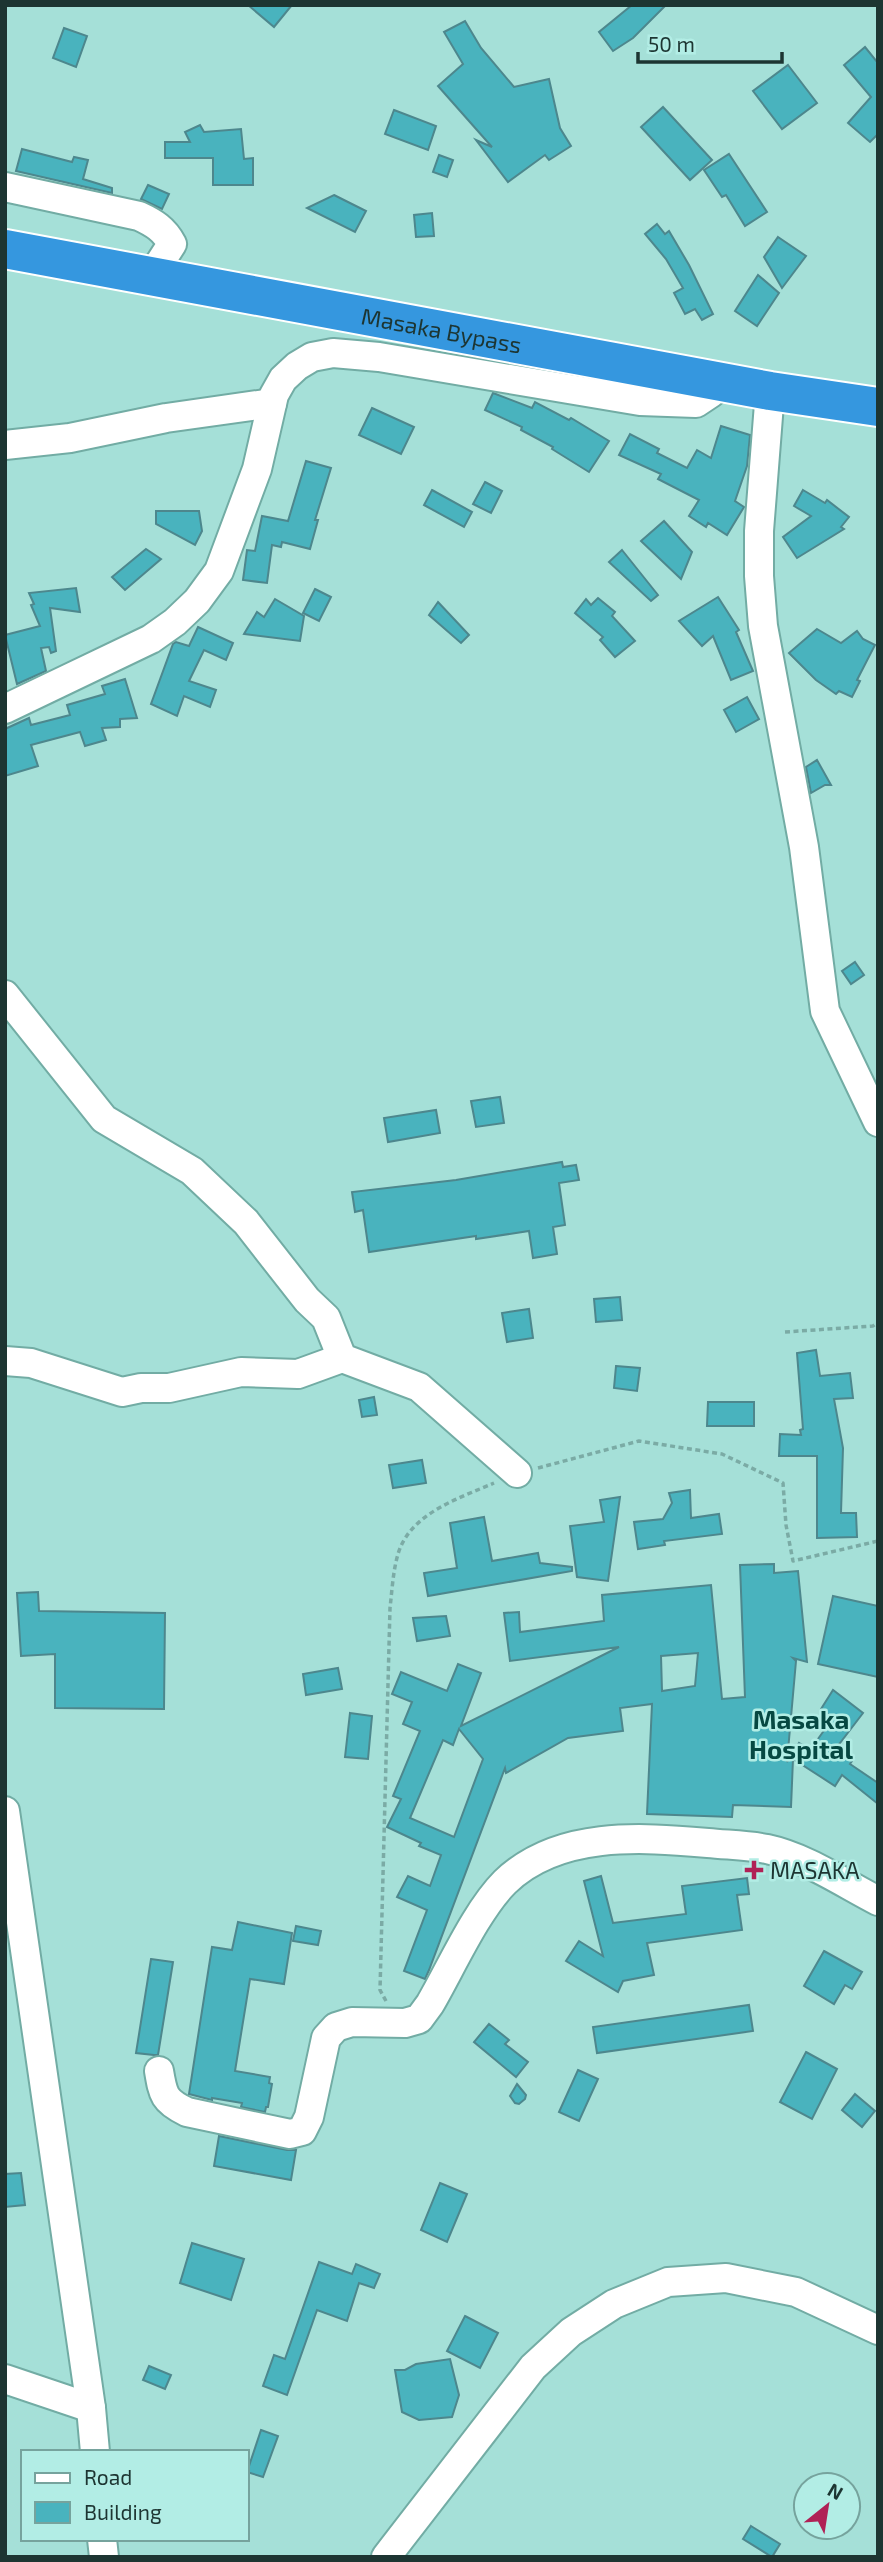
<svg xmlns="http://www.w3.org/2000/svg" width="883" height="2562" font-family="'Exo 2',sans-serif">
  <rect width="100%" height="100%" fill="#a5e0d8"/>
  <g fill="#49b3be" stroke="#4d878d" stroke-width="2" fill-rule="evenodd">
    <polygon points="248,5 292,5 274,27"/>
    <polygon points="632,5 666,5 633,38 613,51 599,32"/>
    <polygon points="465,21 481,48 514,87 549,79 560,128 571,146 549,160 545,155 508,182 476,140 492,147 438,86 463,64 444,32"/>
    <polygon points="64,28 87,36 76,67 53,58"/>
    <polygon points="865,47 878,63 878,134 870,142 848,123 871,97 844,65"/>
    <polygon points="788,65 817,103 782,129 753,91"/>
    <polygon points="663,107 712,160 690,180 641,127"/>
    <polygon points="394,110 436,126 428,150 385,134"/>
    <polygon points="200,125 204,132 241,129 244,159 253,158 253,185 213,185 213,158 165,158 165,142 190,142 185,132"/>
    <polygon points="22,149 72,162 74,157 88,160 83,179 112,188 112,193 16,171"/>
    <polygon points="729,154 767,212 745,226 726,195 722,197 704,170"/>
    <polygon points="439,155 453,160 447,177 433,172"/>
    <polygon points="148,185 169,194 162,209 141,199"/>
    <polygon points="334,195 366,211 355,232 307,208"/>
    <polygon points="432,213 434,236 416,237 414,215"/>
    <polygon points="657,224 665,234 669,231 689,265 713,314 702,320 695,309 685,314 674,293 683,288 666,259 645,234"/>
    <polygon points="778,237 806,256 782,288 764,257"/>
    <polygon points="758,275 779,293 757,326 735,311"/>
    <polygon points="493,393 532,408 535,402 569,420 571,418 609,441 589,472 552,449 553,447 521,430 522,427 485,410"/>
    <polygon points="372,408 414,427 401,454 359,435"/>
    <polygon points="721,426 750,435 747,466 735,501 744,507 727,535 708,523 706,527 689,516 699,500 658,479 661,474 619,455 630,434 659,449 657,453 687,468 697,450 711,458"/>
    <polygon points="306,461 331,468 315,520 318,520 310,549 282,542 281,547 272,545 267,583 243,580 247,550 255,551 262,516 288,521"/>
    <polygon points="485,482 502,491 491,513 473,504"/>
    <polygon points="432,490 472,512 464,527 424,505"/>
    <polygon points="803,490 825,503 827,500 849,517 841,527 844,529 797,558 783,537 811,516 794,506"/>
    <polygon points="156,511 199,511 202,531 195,545 156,524"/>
    <polygon points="664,521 692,552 681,579 641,541"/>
    <polygon points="146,549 161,559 125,590 112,577"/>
    <polygon points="622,550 658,595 651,601 609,562"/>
    <polygon points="76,588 80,612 50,608 56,651 51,653 49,647 41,648 46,671 17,684 5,635 40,626 31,605 34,604 29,593"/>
    <polygon points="315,589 331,597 319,621 303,613"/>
    <polygon points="718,597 739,630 736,632 753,671 731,680 713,636 702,646 679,621"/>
    <polygon points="598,598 615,612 612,616 635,641 615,657 600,640 603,637 575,613 586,599 591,605"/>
    <polygon points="275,599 304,616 300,641 244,634 257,612 264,617"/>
    <polygon points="438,602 469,635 461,643 429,615"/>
    <polygon points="198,627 233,643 226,660 204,650 189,681 216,690 210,707 184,696 177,716 151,704 173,644 176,642 189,646"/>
    <polygon points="817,629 841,643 857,631 863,639 875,645 857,680 860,681 852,697 839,691 836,694 816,680 789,653"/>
    <polygon points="125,679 137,718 120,719 120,727 102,728 106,740 85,746 80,732 31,745 38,766 5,776 5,729 29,718 31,725 70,715 67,705 105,694 102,686"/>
    <polygon points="747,697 759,719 736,732 724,710"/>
    <polygon points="817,760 831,785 825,785 811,793 806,767"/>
    <polygon points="855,962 864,975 851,984 842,971"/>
    <polygon points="500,1097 504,1123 476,1127 471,1101"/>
    <polygon points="436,1110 440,1133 388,1142 384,1118"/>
    <polygon points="562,1162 563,1167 576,1165 579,1180 559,1183 565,1225 553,1227 557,1254 533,1258 529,1231 476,1239 476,1236 369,1252 363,1210 355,1212 352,1192 456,1180"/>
    <polygon points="620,1297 622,1320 596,1322 594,1299"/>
    <polygon points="529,1309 533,1338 507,1342 502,1313"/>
    <polygon points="816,1350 820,1376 850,1373 853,1398 834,1399 843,1448 841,1513 856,1513 857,1537 817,1538 817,1456 779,1456 780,1434 801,1435 800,1430 803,1429 797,1353"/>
    <polygon points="616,1366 640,1368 637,1391 614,1388"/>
    <polygon points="374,1397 377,1415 362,1417 359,1400"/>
    <polygon points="708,1402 754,1402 754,1426 707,1426"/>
    <polygon points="422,1460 426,1483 393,1488 389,1465"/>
    <polygon points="690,1490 691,1518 719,1514 722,1534 664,1541 665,1545 638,1549 634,1522 663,1519 672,1503 669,1493"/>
    <polygon points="620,1497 608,1581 577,1577 570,1526 604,1522 600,1500"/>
    <polygon points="484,1517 492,1561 538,1553 540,1563 572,1567 572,1571 428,1596 424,1573 457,1568 450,1523"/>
    <path d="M774,1564V1573L798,1571L807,1662L793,1658L796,1661L787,1762L799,1743L810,1750L833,1718L821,1709L833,1690L863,1713L837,1747L854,1758L850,1764L878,1783V1804L842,1775L835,1786L793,1759L791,1807L733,1805L732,1817L647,1814L652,1704L620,1708L623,1731L568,1738L506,1773L505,1768L429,1970L425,1979L404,1971L427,1910L397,1897L408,1876L430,1886L441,1855L419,1846L421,1843L387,1827L401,1799L393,1796L420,1731L403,1724L412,1702L392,1694L401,1672L447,1691L458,1664L481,1673L461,1726L619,1647L510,1661L504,1613L519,1612L520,1632L604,1621L602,1595L711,1585L722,1699L745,1697L740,1565ZM698,1653L695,1686L662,1691L661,1656ZM459,1729L483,1759L454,1837L410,1818L443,1740L453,1745Z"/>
    <polygon points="38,1592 39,1611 165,1613 164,1709 55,1708 55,1654 21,1656 17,1593"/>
    <polygon points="833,1596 878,1606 878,1677 818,1664"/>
    <polygon points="446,1616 450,1636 417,1641 413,1618"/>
    <polygon points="338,1668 342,1689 306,1695 303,1674"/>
    <polygon points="350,1713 372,1716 368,1759 345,1757"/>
    <polygon points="601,1876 613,1923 686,1914 682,1886 747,1878 749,1894 737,1895 742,1930 647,1943 654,1975 623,1981 618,1992 566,1961 579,1941 603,1956 584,1881"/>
    <polygon points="238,1922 292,1933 284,1984 250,1979 235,2071 270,2077 269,2083 272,2084 268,2107 266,2107 265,2112 241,2107 242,2103 212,2098 212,2100 189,2094 212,1947 232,1950"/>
    <polygon points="296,1926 321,1931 318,1945 293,1941"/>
    <polygon points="824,1951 862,1972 852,1989 845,1985 834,2004 804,1986"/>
    <polygon points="151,1959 173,1962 158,2055 154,2055 136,2053"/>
    <polygon points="749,2005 753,2031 597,2053 593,2027"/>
    <polygon points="489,2024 509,2040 505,2044 528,2062 516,2077 474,2042"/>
    <polygon points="806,2052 837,2069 812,2119 780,2102"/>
    <polygon points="578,2070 598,2079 579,2121 559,2112"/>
    <polygon points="517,2084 526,2095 525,2099 519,2104 515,2103 510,2096"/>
    <polygon points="855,2094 875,2111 862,2127 842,2110"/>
    <polygon points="219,2136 287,2150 296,2150 291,2180 214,2166"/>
    <polygon points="21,2173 25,2205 5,2207 5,2174"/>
    <polygon points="440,2183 467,2194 447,2242 421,2230"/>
    <polygon points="192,2243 244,2259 231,2300 180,2283"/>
    <polygon points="319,2262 352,2274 356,2264 380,2274 374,2288 359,2283 347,2321 317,2310 287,2395 263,2386 274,2355 285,2359"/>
    <polygon points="465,2316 498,2333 480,2368 447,2351"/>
    <polygon points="450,2359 459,2395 452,2417 419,2420 402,2412 395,2370 405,2370 416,2364"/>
    <polygon points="149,2366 171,2375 165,2389 143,2380"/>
    <polygon points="261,2430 278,2436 263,2477 247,2472"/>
    <polygon points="751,2526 780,2544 772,2557 743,2539"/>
  </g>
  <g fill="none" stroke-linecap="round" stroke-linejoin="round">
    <defs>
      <g id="minor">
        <path d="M5,187L139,216C154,223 164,229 172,244L152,275"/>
        <polyline points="770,391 759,531 759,576 763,626 804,847 825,1011 878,1122"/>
        <polyline points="5,445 70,438 166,418 272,403"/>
        <polyline points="5,709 151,639 175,622 197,601 219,571 257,469 274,395 283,379 297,366 312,357 333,353 379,357 640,401 696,403 711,393 696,378"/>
        <polyline points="5,995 104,1119 192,1171 246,1222 307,1300 326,1318 342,1358 419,1387 517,1473"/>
        <polyline points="5,1361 31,1363 122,1392 141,1388 169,1388 241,1372 298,1374 342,1358"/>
        <polyline points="5,1811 91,2408 95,2452"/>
        <path d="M159,2071C163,2095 164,2101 187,2112L290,2134L302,2131L309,2117L326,2038L336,2027L352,2022L405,2023L419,2019L430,2004C451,1968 476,1911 505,1882C558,1831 640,1837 708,1843C727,1845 748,1845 767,1849C805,1857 843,1883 878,1901"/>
        <polyline points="5,2379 91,2408"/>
        <polyline points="102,2539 104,2557"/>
        <polyline points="386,2557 533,2367 571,2332 614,2304 668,2282 726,2278 796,2292 878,2330"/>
      </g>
      <g id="highway">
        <path id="s1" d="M5,249L770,391L878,407"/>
      </g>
    </defs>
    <use href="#minor" stroke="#72aca4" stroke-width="32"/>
    <use href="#highway" stroke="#fff" stroke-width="42"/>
    <g stroke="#7baba5" stroke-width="3.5" stroke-dasharray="5 3.5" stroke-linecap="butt">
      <polyline points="785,1332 873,1326 878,1322"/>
      <polyline points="538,1468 639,1441 722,1454 783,1483 786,1525 793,1561 878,1541"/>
      <path d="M386,2001L380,1990L390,1608C392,1591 393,1571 398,1554C410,1513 460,1498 494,1483"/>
    </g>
    <use href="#minor" stroke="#fff" stroke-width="28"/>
    <use href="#highway" stroke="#3597df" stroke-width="38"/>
  </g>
  <path fill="#b02156" stroke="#b2ede5" stroke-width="2.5" d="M750.5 1859.5h7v7h7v7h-7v7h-7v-7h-7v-7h7z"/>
  <g text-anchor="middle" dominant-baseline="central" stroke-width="5" stroke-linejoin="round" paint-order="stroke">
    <g font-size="23" fill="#1d3532" stroke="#b2ede5">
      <text stroke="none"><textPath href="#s1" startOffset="444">Masaka Bypass</textPath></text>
    </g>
    <g font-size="23" fill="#1d3532" stroke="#b2ede5" text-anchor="start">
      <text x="770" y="1870">MASAKA</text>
    </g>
    <g font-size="26" font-weight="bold" fill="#064842" stroke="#b2ede5">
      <text x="801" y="1718">Masaka<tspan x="801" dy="30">Hospital</tspan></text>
    </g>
  </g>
  <rect width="883" height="2562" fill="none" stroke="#1d3532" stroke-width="14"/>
  <rect x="21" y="2450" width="228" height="91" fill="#b2ede5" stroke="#76a39d" stroke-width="2"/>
  <rect x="35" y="2473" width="35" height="10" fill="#ffffff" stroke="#76a39d" stroke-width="2"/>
  <text x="84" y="2485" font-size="21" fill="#1d3532">Road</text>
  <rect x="35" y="2502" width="35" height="21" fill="#49b3be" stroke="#76a39d" stroke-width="2"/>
  <text x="84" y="2520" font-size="21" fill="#1d3532">Building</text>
  <g transform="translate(827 2506) rotate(30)"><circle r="33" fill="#b2ede5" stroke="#76a39d" stroke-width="2"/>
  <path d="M0-5L12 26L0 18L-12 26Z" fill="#b02156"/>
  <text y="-10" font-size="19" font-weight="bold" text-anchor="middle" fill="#1d3532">N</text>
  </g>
  <path d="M638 52v10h144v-10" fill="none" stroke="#1d3532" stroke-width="3.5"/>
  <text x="648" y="52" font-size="21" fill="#1d3532" stroke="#b2ede5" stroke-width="5" paint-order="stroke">50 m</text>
</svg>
